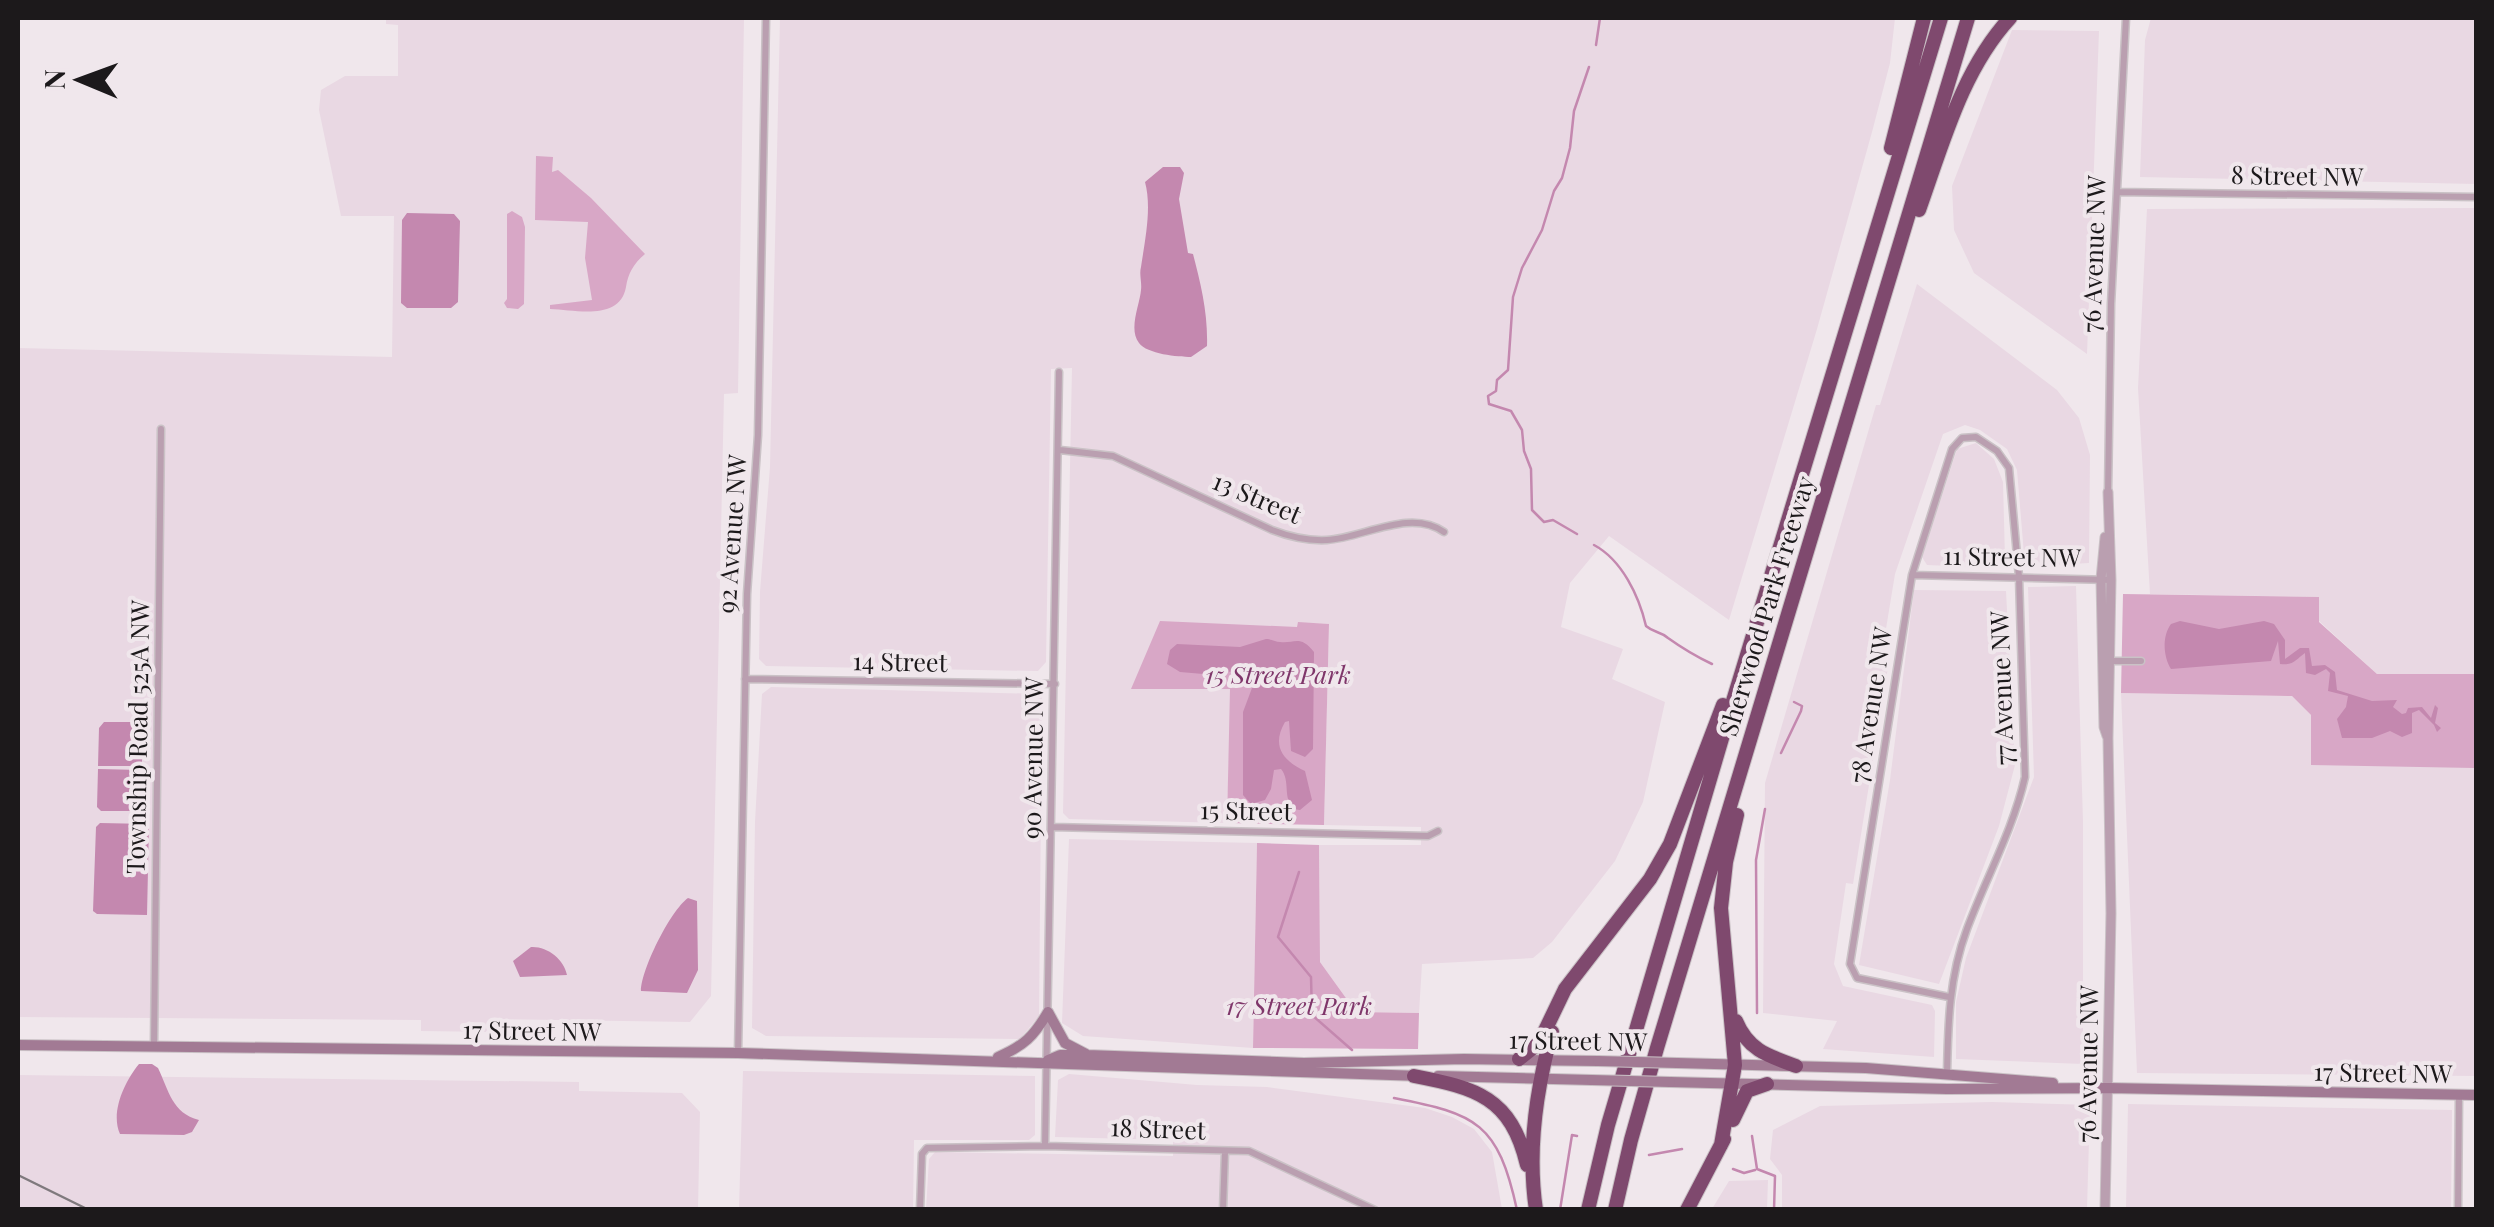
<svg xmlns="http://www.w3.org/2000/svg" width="2494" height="1227" font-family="'Playfair Display',serif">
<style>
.built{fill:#e9d8e3}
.green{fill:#d8a7c6}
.water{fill:#c488af}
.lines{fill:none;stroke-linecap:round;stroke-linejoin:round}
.stream{stroke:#c488af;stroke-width:2.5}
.minor-casing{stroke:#cac2c6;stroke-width:9}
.tertiary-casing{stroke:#cac2c6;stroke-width:11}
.secondary-casing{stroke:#cac2c6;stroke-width:12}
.motorway-casing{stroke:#cac2c6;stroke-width:16}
.minor{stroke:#ba9fb0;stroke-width:6}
.tertiary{stroke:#ba9fb0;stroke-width:9}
.secondary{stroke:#a27a94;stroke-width:10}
.motorway{stroke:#7f496e;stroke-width:14}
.rail{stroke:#7f797d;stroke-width:2.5}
.secondary-bridge-casing{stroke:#cac2c6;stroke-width:12;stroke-linecap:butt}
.secondary-bridge{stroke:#a27a94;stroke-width:10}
.labels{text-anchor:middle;stroke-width:8;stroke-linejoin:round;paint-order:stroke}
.street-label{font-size:25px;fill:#1c191b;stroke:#f0e7ec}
.park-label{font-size:25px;font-style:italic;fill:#7f366a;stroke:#f0e7ec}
</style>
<rect width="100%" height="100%" fill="#f0e7ec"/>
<path class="built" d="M386,18H744L738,393L724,394L711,996L690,1022L496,1019L495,1032L421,1031V1020L18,1017V348L392,357L394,216H341L319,110L321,90L345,76H398V25L386,24Z
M780,18H1895L1890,63L1872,132L1817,329L1729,620L1609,536L1570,583L1561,627L1623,649L1612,679L1665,702L1643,802L1615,861L1552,942L1533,958L1422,964L1419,1013L1356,1012L1320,962L1319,845H1421V827L1324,825L1329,624L1298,623V627L1132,689H1231L1227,823L1069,819L1063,813L1072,368L1051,369L1046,662L1038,671L766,666L759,659L760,592L770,467Z
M2151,18H2476V184L2140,177L2145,40Z
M2012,30L2099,31L2087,354L1974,273L1954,230L1952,186Z
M2476,208V1076L2137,1073L2121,693L2292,696L2311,715L2475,674H2377L2319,621V597L2150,594L2138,388L2147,209Z
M1917,284L2057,390L2079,418L2090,455L2089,563L2036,566L2024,554L2017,470L2007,449L1980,430L1965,425L1943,434L1895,574L1882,653L1890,655L1853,884L1846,883L1834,964L1843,986L1932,1005L1935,1011L1934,1057L1823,1049L1837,1021L1763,1013L1765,783L1876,405H1880Z
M1976,443L1994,459L2003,482L2005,559L1998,568L1927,565L1922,557L1957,449Z
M2076,586L2083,822V1064L1956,1059V1002L1966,958L2034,777L2028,587Z
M1914,590L2006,591L2015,765L1999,826L1939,984L1859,965L1890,780Z
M771,687L1042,694L1039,1016L1020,1039L766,1036L752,1028L755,822L762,694Z
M1069,839L1257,843L1253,1048L1083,1036L1062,1023Z
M743,1071L1035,1076V1135L1029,1140H914L913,1209H739Z
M1069,1074L1197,1085L1267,1087L1425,1108L1452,1117L1474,1129L1492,1152L1502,1209L926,1210L929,1159L935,1152L1173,1156V1140L1055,1137L1058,1080Z
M18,1075L579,1082V1091L682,1093L700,1112L698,1209L18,1210Z
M1992,1102L2090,1105L2087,1209H1782V1175L1770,1159L1773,1130L1820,1106Z
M2128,1104L2452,1110L2451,1209H2126Z
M1768,1180L1767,1209H1712L1729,1181Z"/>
<path class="green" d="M536,156L553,157L552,172L558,170L591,198L645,254C633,264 628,274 626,287C620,321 577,310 550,309V305L592,300L585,258L588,222L535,220Z
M512,211L522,217L525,227L524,304L518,309L507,308L504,303L507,299V214Z
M2123,594L2319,597V622L2377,674H2475L2474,768L2311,765V715L2292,696L2121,693Z
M1160,621L1297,627L1298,622L1329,624L1324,825L1227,823L1230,689H1131Z
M1257,843L1319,845L1320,962L1356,1012L1419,1013L1418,1049L1253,1048Z"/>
<path class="water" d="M1163,167H1180L1184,173L1179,199L1188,253L1193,254C1201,285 1208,313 1207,346L1191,357C1178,357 1147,354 1139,343C1128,329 1140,304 1141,290C1142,282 1139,275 1141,267C1145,240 1152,208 1145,182Z
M407,213L454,214L460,221L458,302L451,308H407L401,303L402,220Z
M2180,621L2219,629L2264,621L2274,624L2285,640V659L2300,648H2309L2312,666L2325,665L2335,672L2337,690L2372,701L2397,700L2393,707L2402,714L2406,713L2408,708L2422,707L2431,718L2435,705L2438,708L2435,723L2441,728L2437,732L2434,725L2419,710L2412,713V733L2402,737L2390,731L2372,738H2342L2337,719L2346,707L2348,696L2328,691L2330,673L2326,669L2315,675L2306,673L2305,653C2296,659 2294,666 2280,664L2278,641L2271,661L2171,669C2163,656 2162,636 2171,624Z
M1266,639C1271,639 1275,642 1280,642C1294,644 1300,634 1314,652L1313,749L1305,757L1291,751L1289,721L1285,722C1271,746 1283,761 1305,771L1312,800L1300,810L1294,809C1282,798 1291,781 1281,769L1274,770L1271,789L1265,800L1251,804L1243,795V712L1252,688L1250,676L1221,670L1215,675L1180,672L1167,664L1170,650L1177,644L1240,647Z
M104,722H138L142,727V766H98L99,728Z
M98,769L141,770L140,808L137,811H101L97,807Z
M100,823L149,824L147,915L97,914L93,911L96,827Z
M688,898L697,901L698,970L687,993L641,991C641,970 670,911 688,898Z
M531,947C547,946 564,959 567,975L520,977L513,961Z
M139,1064H152L158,1068C169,1091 172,1113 199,1120L192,1132L184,1135L120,1134C110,1112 125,1081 139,1064Z"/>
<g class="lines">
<path class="stream" d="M1596,45L1600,18
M1577,534L1553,520L1544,522L1532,510L1531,469L1524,451L1522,430L1511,411L1489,404L1488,396L1496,391L1497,380L1508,370L1513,297L1522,268L1542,230L1554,191L1562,178L1570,148L1574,111L1589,67
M1594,545C1622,560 1639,596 1646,626C1654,633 1660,631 1668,638C1682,648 1695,656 1712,664
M1781,753L1801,711L1802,706L1794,702
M1299,872L1278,937L1311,977L1312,1015L1352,1050
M1757,1013L1756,860L1765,809
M1394,1098C1477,1114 1498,1123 1517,1210
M1752,1136L1757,1169L1775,1176L1774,1210
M1649,1155L1682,1149
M1733,1169L1744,1173L1755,1170
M1560,1210L1572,1135L1577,1136"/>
<defs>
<path id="minor" d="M2117,192L2476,197
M1060,450L1113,456L1272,530C1290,537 1307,541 1327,540C1363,538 1410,508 1444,532
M2108,492L2111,304L2126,18
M1912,575L2111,580
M2112,661H2141
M745,679L1055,684
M1052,827L1428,836L1438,831
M154,1046L161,429
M738,1053L747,594L758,435L766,18
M1947,1074C1948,1024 1949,977 1967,929C1986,878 2013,830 2025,777L2019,577L2009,468L1997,451L1976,437L1962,438L1952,449L1912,575L1850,964L1857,978L1949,997
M1045,1146L1059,372
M920,1210L922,1154L927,1148L1045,1146L1249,1151L1375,1210
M1223,1210L1225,1151
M2458,1210L2459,1096"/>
<path id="tertiary" d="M2105,537L2101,579L2104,727L2107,736
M2105,1210L2111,913L2108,738L2111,580L2108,492"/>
<path id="secondary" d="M1048,1012L1065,1043L1086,1054
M18,1045L738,1053L1421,1076
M998,1057C1024,1046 1034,1036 1048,1012
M1048,1060L1060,1055H1087L1304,1063L1464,1059L1598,1061
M1677,1063L1866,1068L2053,1083
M1438,1076L1592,1080
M1670,1082L1947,1089L2109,1088L2476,1095"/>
<path id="motorway" d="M1891,148L1924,18
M1919,210C1943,143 1962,70 2010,18
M1736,1021C1748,1050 1768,1056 1796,1066
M1519,1059L1539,1043L1565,989L1650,879L1670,844L1723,705
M1414,1076C1476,1088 1511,1097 1527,1165
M1733,1120L1747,1091L1767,1084
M1721,1145L1735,1065L1721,908L1726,862L1737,815
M1536,1210C1527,1150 1536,1090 1552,1032
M1588,1210L1608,1125L1733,701L1941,18
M1615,1210L1631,1140L1657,1048L1968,18
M1687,1210L1724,1139"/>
</defs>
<use href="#minor" class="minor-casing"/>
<use href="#tertiary" class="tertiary-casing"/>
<use href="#secondary" class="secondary-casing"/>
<use href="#motorway" class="motorway-casing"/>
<use href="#minor" class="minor"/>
<use href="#tertiary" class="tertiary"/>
<use href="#secondary" class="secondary"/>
<use href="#motorway" class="motorway"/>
<path class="rail" d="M18,1175L89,1210
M18,1209L19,1210"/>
<defs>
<path id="secondary-bridge" d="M1598,1061L1677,1063
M1592,1080L1670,1082"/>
</defs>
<use href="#secondary-bridge" class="secondary-bridge-casing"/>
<use href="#secondary-bridge" class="secondary-bridge"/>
</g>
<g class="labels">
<g class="street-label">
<text transform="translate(2297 176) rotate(1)" y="9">8 Street NW</text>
<text transform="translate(2094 254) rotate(-88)" y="9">76 Avenue NW</text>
<text transform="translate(1257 498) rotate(23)" y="9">13 Street</text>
<text transform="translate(732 534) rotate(-86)" y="9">92 Avenue NW</text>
<text transform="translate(2012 557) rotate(1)" y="9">11 Street NW</text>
<text transform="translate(1767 606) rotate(-73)" y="9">Sherwood Park Freeway</text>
<text transform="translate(900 662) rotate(1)" y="9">14 Street</text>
<text transform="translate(2002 688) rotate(-92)" y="9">77 Avenue NW</text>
<text transform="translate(1871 705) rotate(-81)" y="9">78 Avenue NW</text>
<text transform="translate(138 737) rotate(-89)" y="9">Township Road 525A NW</text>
<text transform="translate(1033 758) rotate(-89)" y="9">90 Avenue NW</text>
<text transform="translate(1246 811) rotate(1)" y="9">15 Street</text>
<text transform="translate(532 1031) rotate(1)" y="9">17 Street NW</text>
<text transform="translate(1578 1041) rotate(1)" y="9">17 Street NW</text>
<text transform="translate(2088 1064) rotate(-89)" y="9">76 Avenue NW</text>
<text transform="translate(2383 1073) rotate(1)" y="9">17 Street NW</text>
<text transform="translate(1158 1129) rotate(2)" y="9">18 Street</text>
</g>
<g class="park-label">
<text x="1278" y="684">15 Street Park</text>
<text x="1299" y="1015">17 Street Park</text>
</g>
</g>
<rect width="2494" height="1227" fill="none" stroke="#1c191b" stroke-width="40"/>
<g transform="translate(80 80) rotate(271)" stroke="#f0e7ec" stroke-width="8" paint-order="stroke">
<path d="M0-8L18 38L0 25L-18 38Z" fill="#1c191b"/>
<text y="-15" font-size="28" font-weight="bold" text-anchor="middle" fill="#1c191b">N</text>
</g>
</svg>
